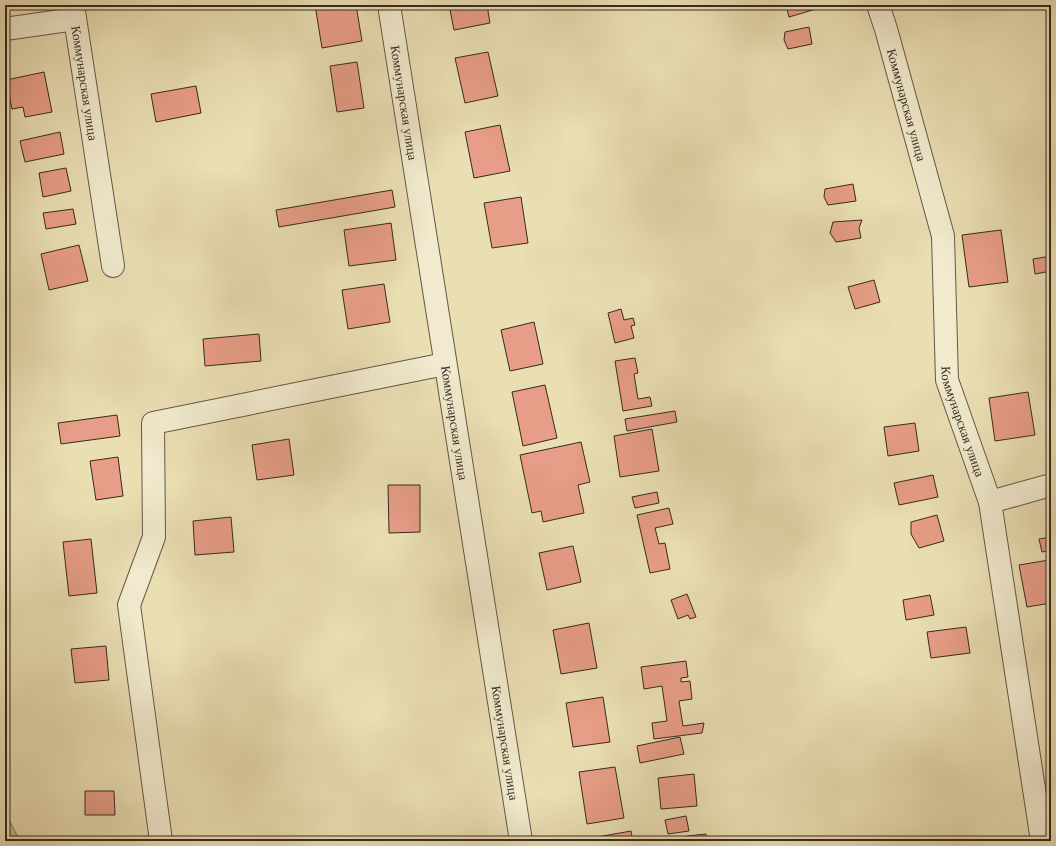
<svg xmlns="http://www.w3.org/2000/svg" width="1056" height="846" font-family="Cardo,serif">
<style>
.green{fill:#bcc089;stroke:#7a7554}
.building{fill:#e79d87;stroke:#372a20}
.lines{fill:none;stroke-linecap:round;stroke-linejoin:round}
.minor-casing{stroke:#645745;stroke-width:24}
.minor{stroke:#f1eace;stroke-width:22}
.labels{text-anchor:middle;stroke-width:3;stroke-linejoin:round;paint-order:stroke}
.street-label{font-size:13px;fill:#372a20;stroke:#f1eace}
</style>
<rect width="100%" height="100%" fill="#eadeb3"/>
<filter id="stains"><feTurbulence type="fractalNoise" baseFrequency=".005" numOctaves="4"/><feColorMatrix values="0 0 0 0 .2 0 0 0 0 .09 0 0 0 0 .02 0 0 0 .5 -.17"/></filter>
<radialGradient id="worn" r=".72"><stop offset=".6" stop-color="#630" stop-opacity="0"/><stop offset="1" stop-color="#630" stop-opacity=".3"/></radialGradient>
<path class="green" d="M5,812L20,841H5Z"/>
<path class="building" d="M315,5H356L362,41L322,48Z
M449,5H487L490,23L454,30Z
M786,5H815L816,9L789,17Z
M809,27L812,44L788,49L784,40L785,32Z
M488,52L498,96L465,103L455,58Z
M357,62L364,108L337,112L330,66Z
M44,72L52,112L25,117L23,107L12,109L6,80Z
M196,86L201,113L156,122L151,94Z
M500,125L510,171L474,178L465,132Z
M60,132L64,154L25,162L20,141Z
M66,168L71,191L43,197L39,173Z
M853,184L856,201L828,205L824,197L825,189Z
M392,190L395,207L279,227L276,210Z
M521,197L528,243L492,248L484,203Z
M73,209L76,224L46,229L43,213Z
M862,220L859,228L861,238L836,242L830,233L833,222Z
M391,223L396,260L349,266L344,230Z
M1001,230L1008,282L969,287L962,235Z
M79,245L88,281L49,290L41,254Z
M1051,256V271L1035,274L1033,259Z
M874,280L880,302L855,309L848,287Z
M384,284L390,322L348,329L342,290Z
M621,309L624,320L633,318L635,325L631,326L634,338L615,343L608,313Z
M534,322L543,364L510,371L501,330Z
M259,334L261,361L205,366L203,339Z
M635,358L638,373L634,374L638,399L650,397L652,406L623,411L615,361Z
M545,385L557,438L523,446L512,392Z
M1028,392L1035,435L995,441L989,398Z
M675,411L677,422L627,431L625,419Z
M117,415L120,436L61,444L58,423Z
M915,423L919,451L888,456L884,427Z
M652,429L659,471L620,477L614,436Z
M289,439L294,475L257,480L252,445Z
M581,442L590,482L578,485L584,513L543,522L541,511L532,513L520,455Z
M118,457L123,496L96,500L90,461Z
M933,475L938,497L899,505L894,483Z
M388,485H420V532L389,533Z
M657,492L659,503L635,508L632,497Z
M669,508L673,524L655,528L659,544L665,543L670,569L650,573L637,515Z
M937,515L944,541L919,548L911,534V522Z
M231,517L234,552L195,555L193,521Z
M1051,537V550L1042,552L1039,539Z
M91,539L97,593L69,596L63,542Z
M573,546L581,582L547,590L539,553Z
M1049,560L1051,569V603L1027,607L1019,565Z
M687,594L696,617L690,619L688,615L678,619L671,600Z
M930,595L934,615L906,620L903,600Z
M589,623L597,668L561,674L553,630Z
M966,627L970,653L931,658L927,632Z
M106,646L109,680L75,683L71,649Z
M686,661L688,677L681,678V682L690,681L692,699L679,701L683,726L704,723L702,733L654,739L652,723L667,721L662,686L644,689L641,667Z
M603,697L610,742L573,747L566,703Z
M680,737L684,754L640,763L637,746Z
M615,767L624,818L587,824L579,772Z
M694,774L697,806L661,809L658,778Z
M85,791H114L115,815H85Z
M686,816L689,831L668,834L665,820Z
M631,831L633,841H597V837Z
M706,834V841H688L687,836Z"/>
<g class="lines">
<defs>
<g id="minor">
<path id="s1" d="M73,5L113,266"/>
<path id="s2" d="M389,5L521,841"/>
<path id="s3" d="M878,5L886,29L943,236L947,380L990,502L1042,841"/>
<path d="M5,29L75,19"/>
<path d="M990,502L1051,485"/>
<path d="M161,841L129,605L154,537L153,423L445,364"/>
</g>
</defs>
<use href="#minor" class="minor-casing"/>
<use href="#minor" class="minor"/>
</g>
<g class="labels">
<g class="street-label">
<text dy="5" stroke="none"><textPath href="#s1" startOffset="79">Коммунарская улица</textPath></text>
<text dy="5" stroke="none"><textPath href="#s2" startOffset="99">Коммунарская улица</textPath></text>
<text dy="5" stroke="none"><textPath href="#s3" startOffset="104">Коммунарская улица</textPath></text>
<text dy="5" stroke="none"><textPath href="#s3" startOffset="428">Коммунарская улица</textPath></text>
<text dy="5" stroke="none"><textPath href="#s2" startOffset="423">Коммунарская улица</textPath></text>
<text dy="5" stroke="none"><textPath href="#s2" startOffset="747">Коммунарская улица</textPath></text>
</g>
</g>
<rect width="1056" height="846" fill="none" stroke="#eadeb3" stroke-width="20"/>
<rect x="6" y="6" width="1044" height="834" fill="none" stroke="#372a20" stroke-width="2"/>
<rect x="10" y="10" width="1036" height="826" fill="none" stroke="#372a20"/>
<rect width="100%" height="100%" filter="url(#stains)"/>
<rect width="100%" height="100%" fill="url(#worn)"/>
</svg>
